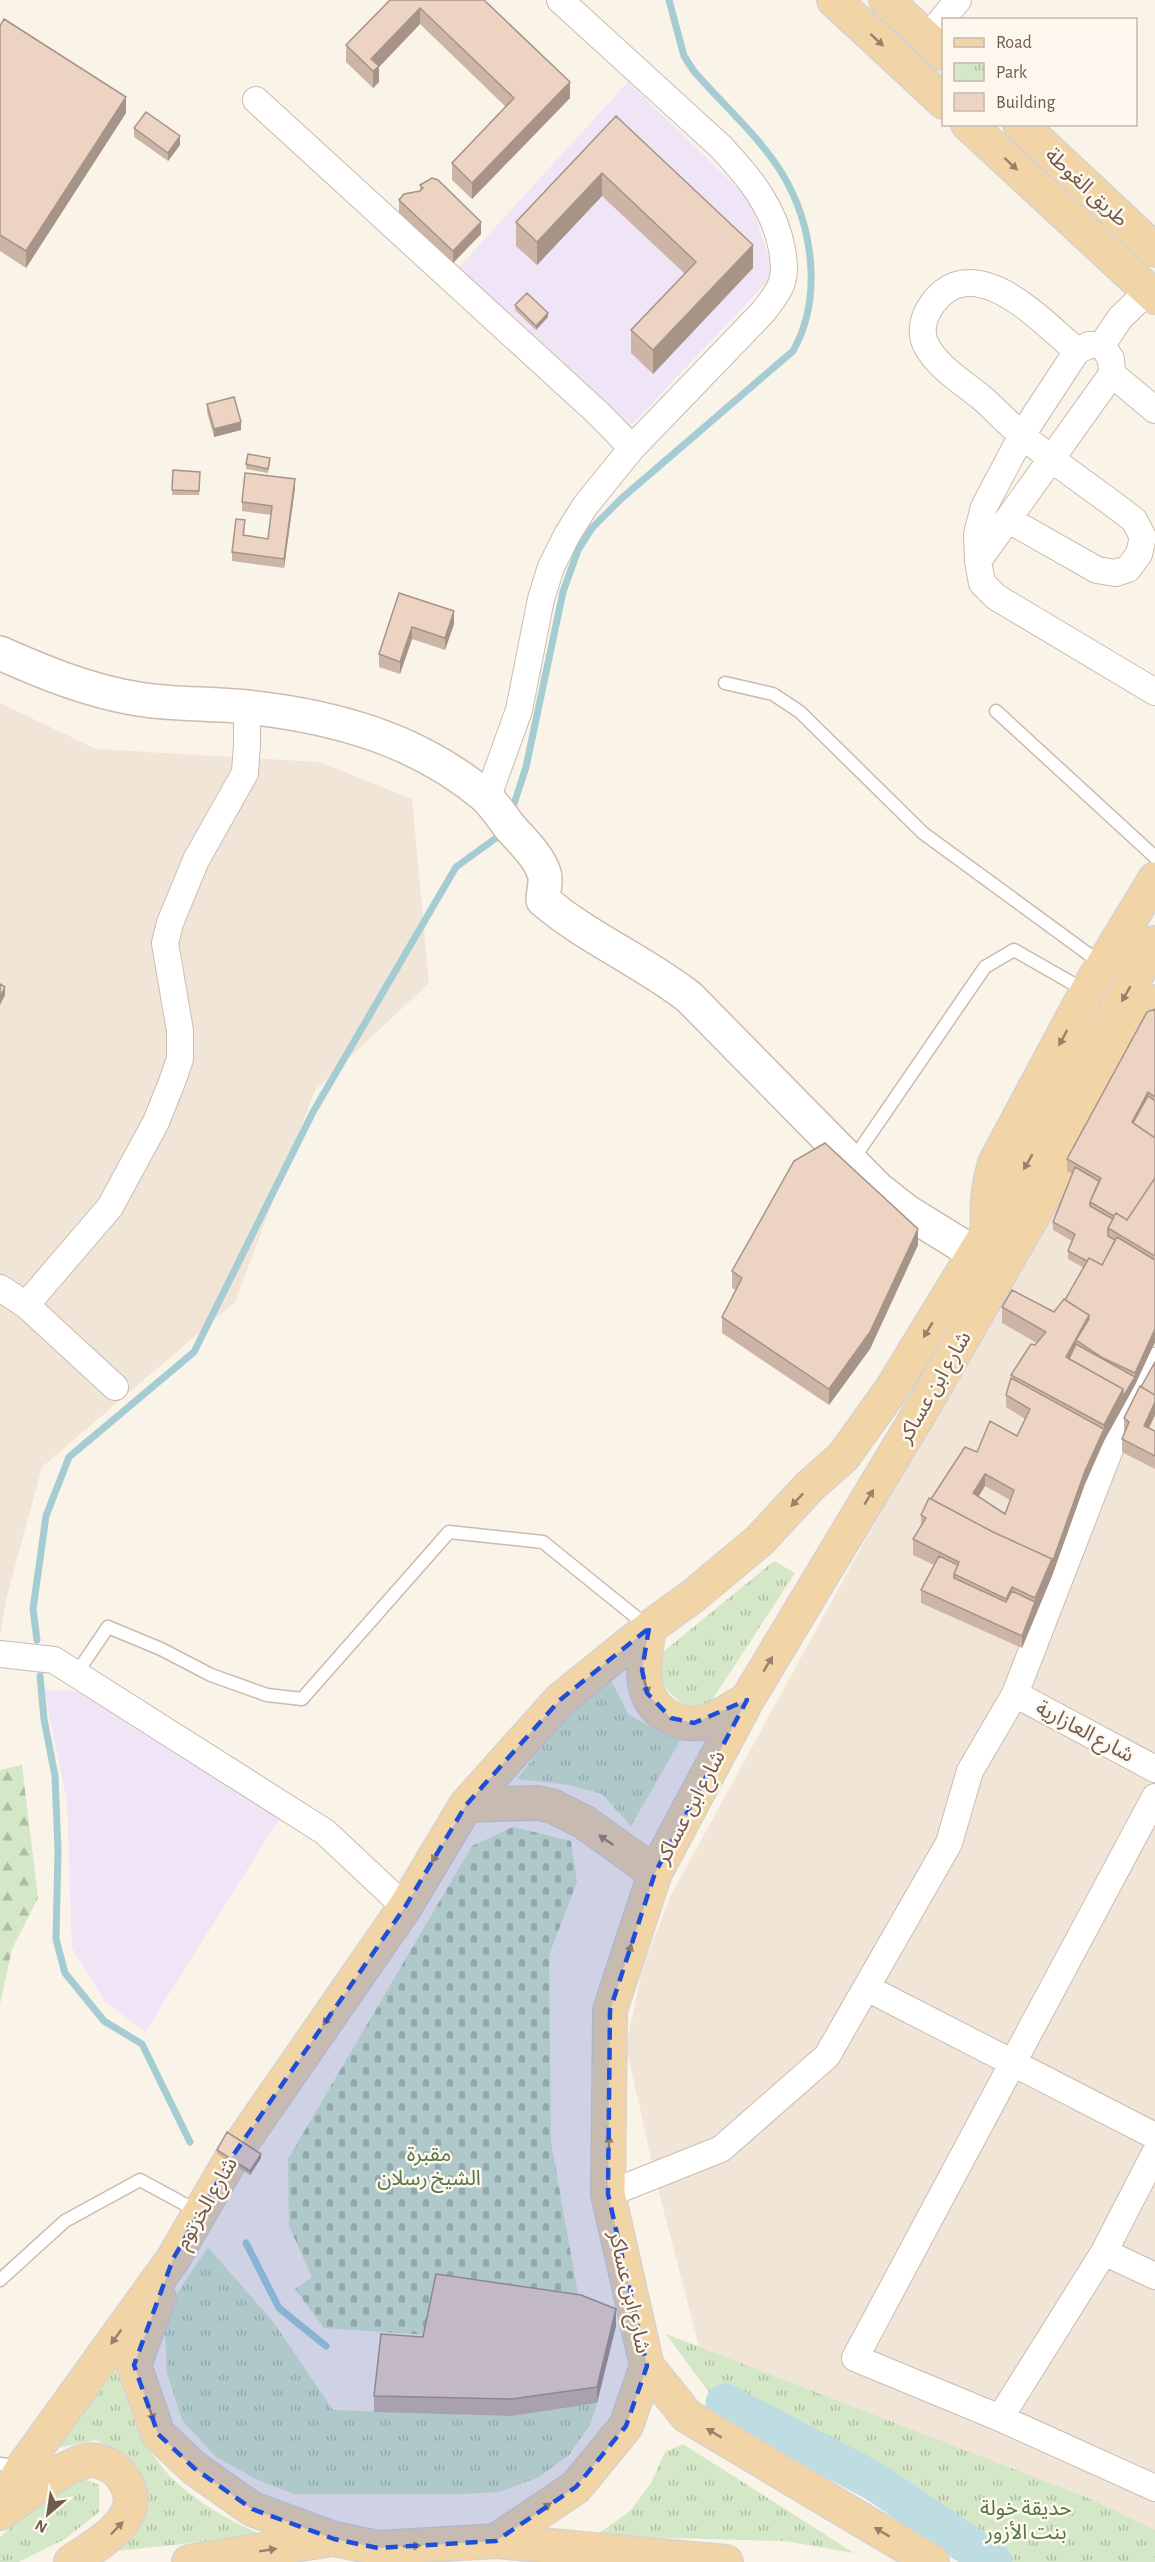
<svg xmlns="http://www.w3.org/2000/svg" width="1155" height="2562" font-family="'Alegreya Sans','Noto Sans Arabic',sans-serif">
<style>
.residential{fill:#f1e5d7}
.education{fill:#f0e4f7}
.forest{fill:url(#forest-firs)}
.cemetery{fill:url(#cemetery-stones)}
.park{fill:url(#park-tufts)}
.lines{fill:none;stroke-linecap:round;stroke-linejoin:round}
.stream{stroke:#a5ccd3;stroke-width:7}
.river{stroke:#bedde2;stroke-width:39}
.lane-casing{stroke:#cbbbaf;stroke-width:15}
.street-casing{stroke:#cbbbaf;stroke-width:28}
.secondary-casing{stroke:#cebbad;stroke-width:36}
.primary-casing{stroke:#d8d1cd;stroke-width:36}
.lane{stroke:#fff;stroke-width:12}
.street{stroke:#fff;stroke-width:26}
.secondary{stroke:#fff;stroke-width:33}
.primary{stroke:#f2d5a7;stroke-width:33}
.wall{fill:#ccb5a7;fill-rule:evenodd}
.shaded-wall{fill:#a69488}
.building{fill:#edd3c2;stroke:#a69488;stroke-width:1.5;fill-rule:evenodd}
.oneway{fill:#988069}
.marked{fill:#1d4ed8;fill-opacity:0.2;stroke:#1d4ed8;stroke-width:4.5;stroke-dasharray:12 8;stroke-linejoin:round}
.labels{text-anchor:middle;stroke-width:5;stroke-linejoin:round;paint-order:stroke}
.street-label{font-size:21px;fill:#725b4e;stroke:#fdf7ee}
.park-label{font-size:21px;fill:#557747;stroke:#fdf7ee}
</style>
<defs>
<pattern id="forest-firs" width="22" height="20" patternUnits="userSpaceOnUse" patternTransform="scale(1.5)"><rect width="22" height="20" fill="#d4e7c7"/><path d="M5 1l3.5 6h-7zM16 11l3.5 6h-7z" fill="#b0bea4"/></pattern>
<pattern id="cemetery-stones" width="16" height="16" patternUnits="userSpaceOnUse" patternTransform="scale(1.5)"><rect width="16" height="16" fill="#d4e7c7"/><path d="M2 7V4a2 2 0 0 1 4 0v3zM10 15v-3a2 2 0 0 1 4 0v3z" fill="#b0bea4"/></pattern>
<pattern id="park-tufts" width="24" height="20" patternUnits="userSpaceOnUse" patternTransform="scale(1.5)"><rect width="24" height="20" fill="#d4e7c7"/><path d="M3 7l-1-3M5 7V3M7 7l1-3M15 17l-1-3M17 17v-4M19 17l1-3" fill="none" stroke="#b0bea4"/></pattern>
</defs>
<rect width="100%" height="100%" fill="#faf3e8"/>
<path class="residential" d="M0,703L96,749L320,762L412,799L429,983L315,1090L235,1302L42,1467L6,1600L0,1637Z
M1155,1021V2537L700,2350L657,2185L626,2046L643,1967L670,1897L1147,1025Z"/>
<path class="education" d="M628,82L750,200L774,274L629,428L459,267Z
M44,1690L81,1692L283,1813L145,2032L105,2001L72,1948L67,1801Z"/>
<path class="forest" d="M22,1765L38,1898L12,1949L0,2004V1770Z"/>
<path class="cemetery" d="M513,1827L571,1841L577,1882L549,1955L551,2142L581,2311L427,2335L324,2328L295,2289L312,2277L289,2226L288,2159L472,1846Z"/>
<path class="park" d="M774,1561L795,1573L708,1706L684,1705L659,1683L652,1661Z
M604,1667L629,1715L665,1734L685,1732L631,1826L602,1794L569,1785L517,1779Z
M208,2247L274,2323L333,2410L512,2416L597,2403L590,2425L569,2455L539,2477L499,2492L463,2494H294L256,2479L216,2457L182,2420L167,2373L165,2332L174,2298Z
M666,2334L1091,2499L1155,2530V2562H1012L983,2540L895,2483L721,2409Z
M127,2345C126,2354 123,2364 123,2373C123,2408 148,2455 173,2479C198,2503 232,2523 263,2535L118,2551L132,2527L126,2457L96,2440L58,2448Z
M683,2444L854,2553L785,2541L595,2536L630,2511L651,2483L665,2452Z
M82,2478L99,2485V2512L65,2539L19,2562H0V2537L57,2488Z"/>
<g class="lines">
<path class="stream" d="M513,807L526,767L563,592L578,550L592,528L622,498L793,351C823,298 813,226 783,175C762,139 720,102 693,70L684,56L669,0
M37,1640L33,1609L46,1516L69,1457L194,1352L313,1112L456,867L496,838
M40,1676L44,1719L55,1776L58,1851L56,1939L65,1973L104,2021L142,2044L190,2142
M246,2243L279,2308L326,2346"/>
<path class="river" d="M725,2403L874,2481L993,2562"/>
<defs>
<path id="lane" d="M725,683L773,694L800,712L923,833L1102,964
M996,711L1155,857
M852,1161L985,967L1014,950L1086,991
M76,1674L108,1627L161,1649L211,1675L267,1695L302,1699L449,1532L543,1542L647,1626
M0,2280L65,2221L140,2180L199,2212
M0,2464L21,2467"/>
<path id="street" d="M927,38L958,0
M256,100L599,414L632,448
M1102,345H1089L1077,351L1022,435L984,507L977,534L978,561L982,583L996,597L1155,692
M1102,345L1120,318L1148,291
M1112,374L1155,410
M1009,520L1097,570L1115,573L1128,569L1139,554L1143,537L1134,520C1097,491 1058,466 1022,435C1008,424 996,410 982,398C964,383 937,367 926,345C919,331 924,315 933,303C976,247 1043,323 1077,351
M978,561L1112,374L1111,359L1102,345
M487,799L519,710L541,599L551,567L567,535L585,506L632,448L763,312C768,305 775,297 779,289C786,276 784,263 782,249C774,207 749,177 721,147L560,0
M0,1288L26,1305L115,1387
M26,1305L110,1207L156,1122L172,1082L180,1059V1031L165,943L170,923L196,860L245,773L247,745V707
M0,1654L54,1660L325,1832L405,1907
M1015,1694L1155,1769
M1155,1797L855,2358L1000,2418L1155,2488
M867,1988L1155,2136
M608,2194L721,2149L827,2056L949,1843L970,1771L1015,1694L1110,1449L1155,1361
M1104,2252L1155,2276
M1000,2418L1104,2252L1155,2153"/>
<path id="secondary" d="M0,653C45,673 89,691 138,699C174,705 210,703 247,707C333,716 418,739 486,797C494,805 502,816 509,826C521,840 538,855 544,873C547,880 543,892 543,900C587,938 643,961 689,997L878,1189L906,1211L974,1253"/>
<path id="primary" d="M834,0L944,102
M886,0L944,54
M968,124L1155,297
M1020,124L1155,250
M988,1230C986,1206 988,1186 995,1163L1087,991L1155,879
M649,1628C644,1661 634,1702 673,1719C682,1723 695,1725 705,1722C719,1718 734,1707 747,1700
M466,1805L538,1803L552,1806L584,1822L655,1873
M159,2298L134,2365L158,2434L194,2468L252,2509L334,2539L378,2548L496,2541L726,2562
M0,2506L23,2467L173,2259L234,2154L405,1907L466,1805L560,1700L649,1628L693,1596L760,1540L810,1486L843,1457L891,1390L988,1231L1155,943
M0,2513C20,2500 64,2465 86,2461C97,2458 112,2465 119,2473C155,2514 99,2543 71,2562
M496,2541L576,2487L626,2426L647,2366
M189,2562L332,2539
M932,2562L687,2416L647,2366L608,2194L610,2010L655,1873L747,1700L926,1402L1155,1002"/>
</defs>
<use href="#lane" class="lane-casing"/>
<use href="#street" class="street-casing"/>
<use href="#secondary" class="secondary-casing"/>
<use href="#primary" class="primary-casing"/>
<use href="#lane" class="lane"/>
<use href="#street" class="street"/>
<use href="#secondary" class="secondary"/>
<use href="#primary" class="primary"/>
</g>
<path class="wall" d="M390,0H484L570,98L472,199L452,180V163L506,107L420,24L379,67V82L373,88L346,62V45Z
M0,26L126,113L26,268L0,251Z
M616,116L753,268L653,374L631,353V330L685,274L602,196L537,265L516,246V222Z
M134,128L180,145L168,161L134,137Z
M420,185L481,234L453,263L399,213V200L420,190Z
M515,305L548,317L536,330L515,310Z
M207,404L241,430L214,437L207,412Z
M270,463L268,473L246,469V464Z
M173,470L200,472L199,495H172Z
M295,488L284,568L232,561V552L245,529L244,535L268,539L271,515L242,511V502Z
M399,593L454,624L445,650L412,639L400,674L379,667V654Z
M1155,1009V1342L1135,1385L1104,1441L1085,1484L1052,1576L1022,1648L921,1603V1590L934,1565L913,1555V1539L921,1525V1515L931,1499L977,1452L1017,1436L1025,1419L1006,1407V1395L1011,1378V1375L1037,1343L1002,1323V1307L1054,1312L1065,1300L1084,1268L1068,1259V1251L1072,1241L1053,1230V1222L1072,1174L1067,1171V1159ZM985,1486L1010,1500L1005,1514L978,1497Z
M918,1245L870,1349L829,1405L722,1333V1317L736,1290L732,1288V1271Z
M1155,1362V1415L1149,1428L1155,1431V1469L1122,1452V1439L1125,1432L1124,1431V1418Z
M217,2150L261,2158L250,2175L217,2154Z
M616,2326L597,2403L512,2416L374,2412V2396L423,2337Z"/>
<path class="shaded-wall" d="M420,8V24L379,67V82L373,88V71L371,59Z
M570,82V98L472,199V183Z
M126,97V113L26,268V251Z
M180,136V145L168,161V153Z
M602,173V196L537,265V242Z
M481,222V234L453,263V251Z
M753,245V268L653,374V350Z
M548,313V317L536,330V326Z
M241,422V430L214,437V429Z
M295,479V488L284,568V559Z
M454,611V624L445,650V638Z
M412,627V639L400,674V662Z
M5,987V995L0,1005V997Z
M1148,1092V1105L1135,1128L1132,1122Z
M918,1229V1245L870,1349L829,1405V1389Z
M1089,1315V1331L1076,1340V1353L1069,1367L1066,1357Z
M1155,1329V1342L1135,1385L1104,1441V1425L1123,1389L1135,1377V1373Z
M1155,1402V1415L1144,1438V1426Z
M1104,1429V1441L1085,1484L1052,1576L1022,1648V1636L1035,1602V1598L1085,1471Z
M985,1474V1486L973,1506V1493Z
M1012,1587V1604L1006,1615V1599Z
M261,2154V2158L250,2175V2171Z
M616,2309V2326L597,2403V2387Z"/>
<path class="building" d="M390,0H484L570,82L472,183L452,163L514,98L420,8L371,59L379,66L373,71L346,45Z
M4,19L126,97L26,251L0,235V26Z
M146,112L180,136L168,153L134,128Z
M616,116L753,245L653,350L631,330L696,262L602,173L537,242L516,222Z
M432,178L438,180L481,222L453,251L399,200L404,194L420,191L423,188L420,185Z
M527,293L548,313L536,326L515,305Z
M234,397L241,422L214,429L207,404Z
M248,454L270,458L268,469L246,464Z
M173,470L200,472L199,491L172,490Z
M245,473L295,479L284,559L232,552L236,519L245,520L243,535L268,539L272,506L242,502Z
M399,593L454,611L445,638L412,627L400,662L379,654Z
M0,984L5,987L0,997Z
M1155,1009V1097L1148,1092L1132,1122L1155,1138V1178L1127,1220L1116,1213L1114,1216L1090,1202L1101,1178L1067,1159L1147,1012Z
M1148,1096L1155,1101V1138L1133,1123Z
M825,1143L918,1229L870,1332L829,1389L722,1317L742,1278L732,1271L794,1161Z
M1075,1167L1099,1181L1090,1202V1206L1113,1219L1108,1228V1236L1115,1240L1102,1265L1089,1258L1087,1261L1068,1251L1075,1234L1053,1222Z
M1155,1178V1256L1108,1228L1116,1213L1127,1220Z
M1117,1237L1155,1260V1329L1135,1373L1103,1358L1076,1340L1089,1319V1315L1065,1300L1089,1258L1102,1265Z
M1012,1290L1054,1312L1064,1299L1089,1315L1066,1357L1123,1389L1104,1425L1011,1375L1031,1344L1035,1345L1046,1332L1002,1307Z
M1076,1344L1135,1377L1123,1397V1389L1069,1359Z
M1155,1362V1395L1141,1387Z
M1011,1378L1104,1429L1085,1471L1052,1563V1559L993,1532L931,1499L965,1447L977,1452L990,1421L1017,1436L1030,1409L1006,1395ZM985,1474L1014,1490L1005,1514L973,1493Z
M1140,1386L1155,1395V1402L1144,1426L1155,1431V1456L1122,1439L1129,1422L1124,1418Z
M929,1498L993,1532L1052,1559L1035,1598L1012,1587L1006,1599L954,1574L959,1562L913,1539L926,1518L921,1515Z
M939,1556L958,1565L954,1574V1578L1006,1602L1012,1591L1035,1602L1022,1636L921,1590Z
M227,2132L261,2154L250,2171L217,2150Z
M436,2274L581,2295L616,2309L597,2387L512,2399L374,2396L381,2334L423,2337Z"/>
<defs><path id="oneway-solid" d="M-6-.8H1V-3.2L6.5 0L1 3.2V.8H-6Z" transform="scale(1.5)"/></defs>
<g class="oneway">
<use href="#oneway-solid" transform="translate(877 40) rotate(43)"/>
<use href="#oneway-solid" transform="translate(1011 164) rotate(43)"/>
<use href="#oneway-solid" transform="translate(1126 994) rotate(120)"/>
<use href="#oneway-solid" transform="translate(1063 1038) rotate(118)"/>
<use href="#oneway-solid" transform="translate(1028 1162) rotate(120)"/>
<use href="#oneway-solid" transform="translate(928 1330) rotate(121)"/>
<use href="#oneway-solid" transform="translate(869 1497) rotate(-59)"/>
<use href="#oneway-solid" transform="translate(797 1500) rotate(133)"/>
<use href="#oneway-solid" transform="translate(768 1664) rotate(-59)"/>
<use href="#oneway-solid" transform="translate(646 1686) rotate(75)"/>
<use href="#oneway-solid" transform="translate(606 1840) rotate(-146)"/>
<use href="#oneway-solid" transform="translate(436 1855) rotate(121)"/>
<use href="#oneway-solid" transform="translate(629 1952) rotate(-72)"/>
<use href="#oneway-solid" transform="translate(328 2018) rotate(125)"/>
<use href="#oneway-solid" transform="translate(609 2144) rotate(-89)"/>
<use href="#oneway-solid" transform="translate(116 2337) rotate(126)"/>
<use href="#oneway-solid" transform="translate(151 2413) rotate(71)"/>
<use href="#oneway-solid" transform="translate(714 2433) rotate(-149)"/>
<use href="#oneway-solid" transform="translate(544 2508) rotate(-34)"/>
<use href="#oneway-solid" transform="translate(117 2528) rotate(-46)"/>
<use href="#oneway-solid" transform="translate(882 2532) rotate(-149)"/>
<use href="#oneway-solid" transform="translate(412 2546) rotate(-3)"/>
<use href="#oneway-solid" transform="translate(268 2550) rotate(-9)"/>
</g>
<path class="marked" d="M649,1628L642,1670L647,1693L671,1718L694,1723L747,1700L655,1873L610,2010L608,2194L647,2366L626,2426L576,2487L496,2541L378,2548L334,2539L252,2509L194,2468L158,2434L134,2365L173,2259L234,2154L405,1907L466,1805L560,1700Z"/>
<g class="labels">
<g class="street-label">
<text transform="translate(1087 187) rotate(43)" y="7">طريق الغوطة</text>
<text transform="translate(934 1387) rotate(-60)" y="7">شارع ابن عساكر</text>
<text transform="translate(1085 1731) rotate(28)" y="7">شارع العازارية</text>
<text transform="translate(690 1807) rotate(-62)" y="7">شارع ابن عساكر</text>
<text transform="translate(206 2203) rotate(-60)" y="7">شارع الخرتوم</text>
<text transform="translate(630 2292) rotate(77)" y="7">شارع ابن عساكر</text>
</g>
<g class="park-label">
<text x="429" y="2161">مقبرة<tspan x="429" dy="24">الشيخ رسلان</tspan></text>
<text x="1026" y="2515">حديقة خولة<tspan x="1026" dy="24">بنت الأزور</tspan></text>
</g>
</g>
<rect x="942" y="18" width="195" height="108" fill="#fdf7ee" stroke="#c5b9ae" stroke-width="1.5"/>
<rect x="954" y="38" width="30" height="9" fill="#f2d5a7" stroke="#c5b9ae" stroke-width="1.5"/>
<text x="996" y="48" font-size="18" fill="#725b4e">Road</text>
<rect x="954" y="63" width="30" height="18" fill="url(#park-tufts)" stroke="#c5b9ae" stroke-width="1.5"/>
<text x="996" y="78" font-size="18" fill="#725b4e">Park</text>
<rect x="954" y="93" width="30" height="18" fill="#edd3c2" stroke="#c5b9ae" stroke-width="1.5"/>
<text x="996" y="108" font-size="18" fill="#725b4e">Building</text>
<g transform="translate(48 2514) rotate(209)" stroke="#fdf7ee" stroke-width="4.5" paint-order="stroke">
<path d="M0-4.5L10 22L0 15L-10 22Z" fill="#725b4e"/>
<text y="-9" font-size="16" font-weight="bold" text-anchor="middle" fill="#725b4e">N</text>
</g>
</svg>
